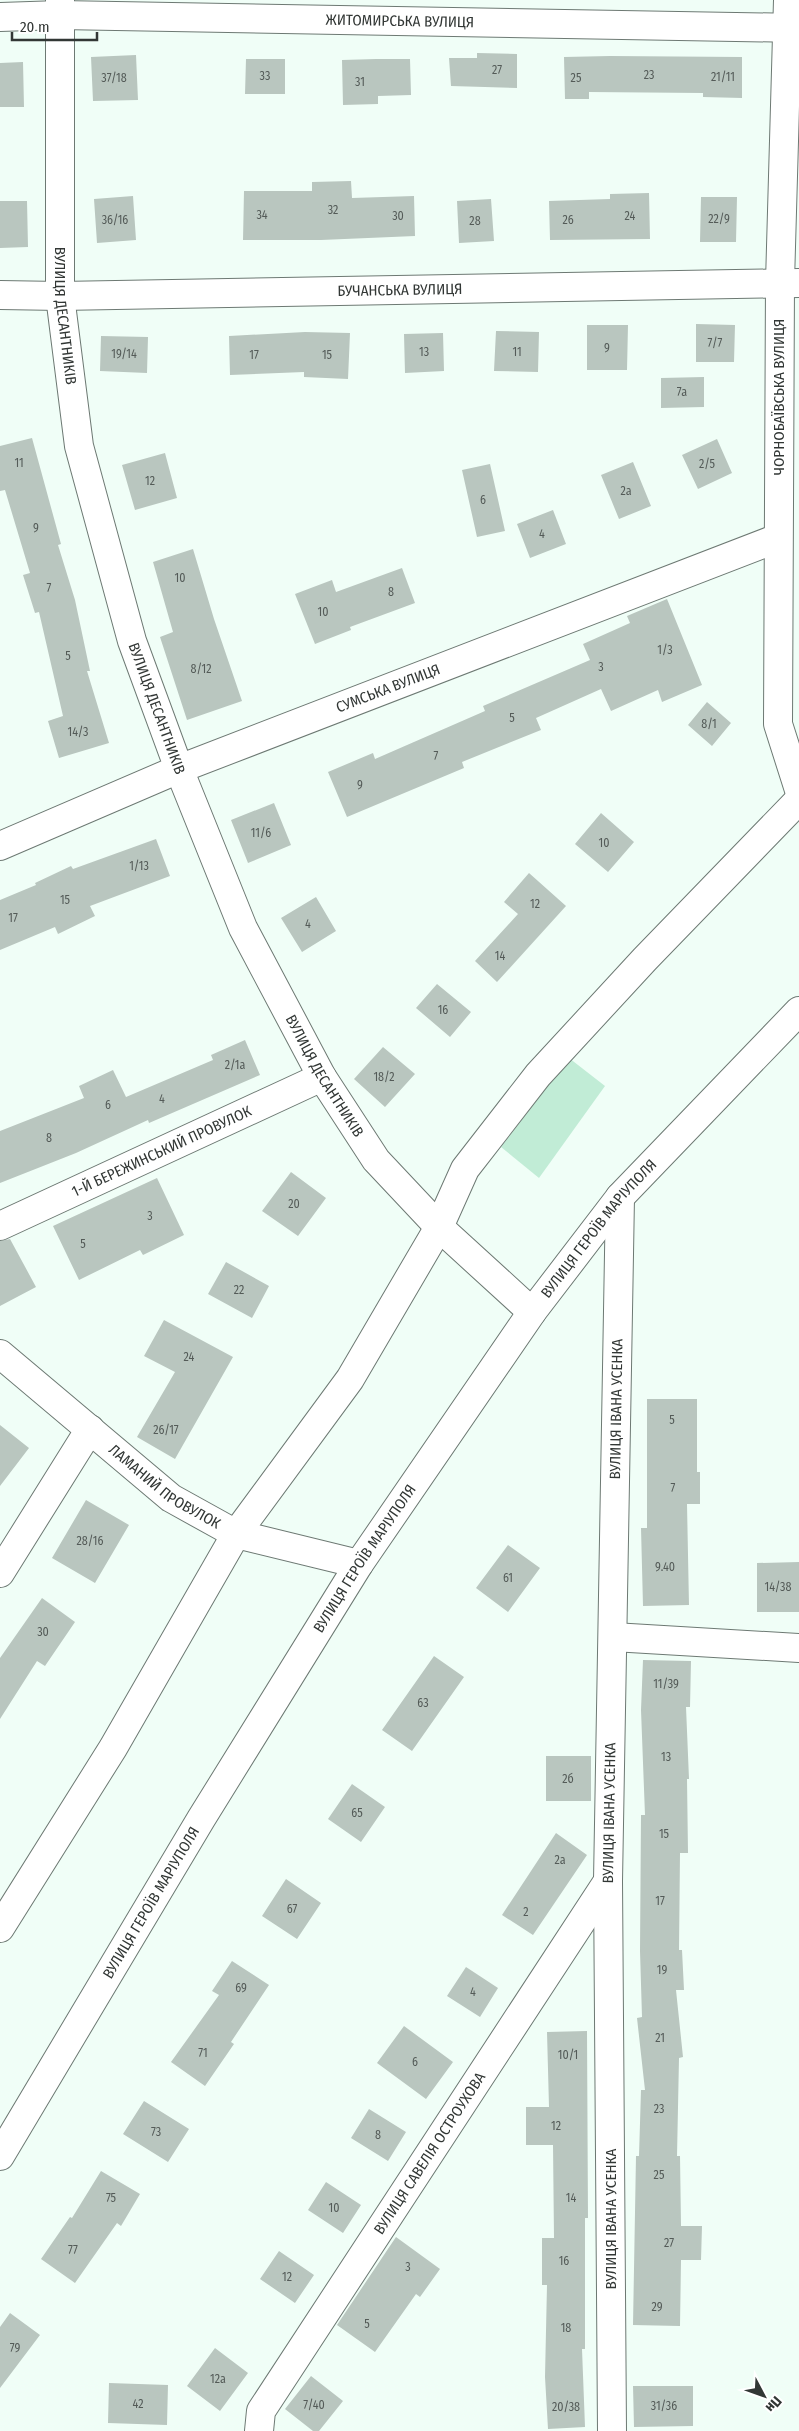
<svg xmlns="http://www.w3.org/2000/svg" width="799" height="2431" font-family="'Fira Sans Condensed',sans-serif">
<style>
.green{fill:#c1ecd6}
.building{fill:#b9c6bf}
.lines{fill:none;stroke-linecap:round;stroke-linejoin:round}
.minor-casing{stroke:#6d7973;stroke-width:30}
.major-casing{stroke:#6d7973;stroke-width:30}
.minor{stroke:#fff;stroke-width:28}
.major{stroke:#fff;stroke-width:28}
.labels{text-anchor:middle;stroke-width:5;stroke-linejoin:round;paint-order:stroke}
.number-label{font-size:12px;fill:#545b58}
.street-label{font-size:15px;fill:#323735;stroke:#fff}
</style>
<rect width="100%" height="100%" fill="#f0fef7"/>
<path class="green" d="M569,1058L605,1086L539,1178L501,1147Z"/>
<path class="building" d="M477,53L517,54V88L451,86L449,58H477Z
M136,55L138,100L93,101L91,57Z
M610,56L742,57V98L703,97V93L589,92V99H565L564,57Z
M246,59H285V94H245Z
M376,59H410L411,95L378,96V104L343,105L342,60Z
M23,62L24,107H0V63Z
M351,181L352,198L414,196L415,236L321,240H243L244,191H312V182Z
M649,193L650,239L550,240L549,201L610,199V194Z
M133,196L136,240L97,243L94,199Z
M701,197H737L736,242H700Z
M491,199L494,241L459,243L457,201Z
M0,201H27L28,247L0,248Z
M696,324L735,325L734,362H696Z
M587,325H628L627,370H587Z
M496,331L539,332L538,372L494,371Z
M305,332L350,333L348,379L304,377V372L230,375L229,336Z
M443,333L444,371L405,373L404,334Z
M101,336L148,337L147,373L100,371Z
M704,377V407L661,408V378Z
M32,438L61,544L58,545L75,600L90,671H87L109,743L59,758L48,721L63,716L39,612L35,613L23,575L30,573L5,490L0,491V446Z
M717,439L732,473L698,489L682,455Z
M165,453L177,498L135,510L122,465Z
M633,462L651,506L619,519L601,475Z
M490,464L505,531L477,537L462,470Z
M553,510L566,544L530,558L517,524Z
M193,549L214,619L242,701L187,720L160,637L173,632L153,562Z
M402,568L415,603L350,627L351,630L315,644L295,594L332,580L336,592Z
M667,599L702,685L662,702L658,690L611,711L601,689L536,718L541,730L462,762L464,768L347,817L328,772L373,753L375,759L485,711L483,706L590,660L583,644L630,623L627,616Z
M707,702L731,723L712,746L688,725Z
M274,803L291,845L248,863L231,820Z
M601,813L634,842L608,872L575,844Z
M156,839L170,876L90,906L95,916L58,934L55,927L0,950V900L36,885L35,883L71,866L73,869Z
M529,873L566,906L497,982L475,961L518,914L504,902Z
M316,897L336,931L302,952L281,918Z
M437,984L471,1012L450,1037L416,1008Z
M245,1040L260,1075L149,1123L148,1120L76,1153L0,1183V1131L84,1098L79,1086L113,1070L126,1097L213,1060L211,1055Z
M383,1047L415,1074L385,1107L354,1079Z
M291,1172L326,1198L298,1236L262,1211Z
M157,1178L184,1235L143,1255L140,1250L79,1280L53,1226Z
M10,1239L36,1287L0,1306V1241Z
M226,1262L269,1286L252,1318L208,1294Z
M164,1320L233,1357L175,1459L137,1437L175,1372L144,1356Z
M647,1399H697V1472H700V1504H687L689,1605L643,1606L641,1528H647Z
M0,1425L29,1448L0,1486Z
M86,1500L129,1525L95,1583L52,1558Z
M508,1545L540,1568L508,1612L476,1588Z
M799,1562V1612H757V1563Z
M42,1598L75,1622L45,1666L37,1661L0,1719V1658Z
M434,1656L464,1677L412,1751L382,1730Z
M643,1660L691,1661L690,1707H686L689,1779H687L688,1853H680L679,1950H682L684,1990H676L683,2057L679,2058L677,2156H680L681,2226H702L701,2260H681L680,2326L633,2325L636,2156H639L641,2090H645L637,2018L642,2017L640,1951L641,1815H645L641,1710Z
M546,1756H591V1801H546Z
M352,1784L385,1807L361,1842L328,1819Z
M556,1833L587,1855L533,1935L502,1915Z
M286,1879L321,1903L297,1939L262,1916Z
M232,1961L269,1985L231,2042L234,2044L205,2086L171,2062L219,1995L212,1991Z
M466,1967L498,1988L480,2017L447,1996Z
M404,2026L453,2062L426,2099L377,2063Z
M587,2031L588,2218H585V2349H582L585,2427L548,2429L545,2377L547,2285H542V2238H554L553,2145H526V2107H549L547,2032Z
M144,2101L189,2129L168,2162L123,2134Z
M369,2109L406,2132L388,2161L351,2138Z
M101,2171L140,2194L121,2226L117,2223L75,2283L41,2259L70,2217L72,2218Z
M326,2182L361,2205L343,2233L308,2210Z
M396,2237L440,2269L420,2297L416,2294L375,2352L337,2325Z
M279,2251L314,2275L295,2303L260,2279Z
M10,2313L40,2335L0,2388V2327Z
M215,2348L248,2373L220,2411L187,2386Z
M311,2376L343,2401L319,2431H313L285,2409Z
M109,2383L168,2385L167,2425L108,2423Z
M633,2386H693V2426L634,2427Z"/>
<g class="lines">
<defs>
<g id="minor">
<path id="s1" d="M60,0V296L79,446L132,641L179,769L243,928L322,1077L376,1160L439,1227L532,1312"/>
<path d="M788,0L780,282L778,724L799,790"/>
<path id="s2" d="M0,17L60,15L799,28"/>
<path id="s3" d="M0,295L60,296L799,283"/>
<path id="s4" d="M0,846L179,769L778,538"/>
<path id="s5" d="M0,1226L322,1077"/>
<path id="s6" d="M0,1354L171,1498L236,1534L359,1564"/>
<path d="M0,1573L90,1429"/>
<path d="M613,1637L799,1648"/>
<path d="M0,1928L113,1748L236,1534L350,1379L439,1227L465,1169L538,1075L645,959L799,800"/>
<path id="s7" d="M259,2431L261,2411L608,1881"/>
<path id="s8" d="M612,2431L608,1881L620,1197"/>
</g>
<g id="major">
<path id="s9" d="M0,2156L201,1819L359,1564L532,1312L620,1197L799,1011"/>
</g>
</defs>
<use href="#minor" class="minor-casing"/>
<use href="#major" class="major-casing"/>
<use href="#minor" class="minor"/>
<use href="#major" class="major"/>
</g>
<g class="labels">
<g class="number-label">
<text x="497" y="74">27</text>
<text x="649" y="79">23</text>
<text x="265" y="80">33</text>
<text x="723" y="81">21/11</text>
<text x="114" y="82">37/18</text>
<text x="576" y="82">25</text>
<text x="360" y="86">31</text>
<text x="333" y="214">32</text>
<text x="262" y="219">34</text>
<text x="398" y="220">30</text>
<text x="630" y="220">24</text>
<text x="719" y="223">22/9</text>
<text x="115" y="224">36/16</text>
<text x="568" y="224">26</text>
<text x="475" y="225">28</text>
<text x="715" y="347">7/7</text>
<text x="607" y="352">9</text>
<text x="424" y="356">13</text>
<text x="517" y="356">11</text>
<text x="124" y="358">19/14</text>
<text x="254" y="359">17</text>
<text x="327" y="359">15</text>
<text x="682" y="396">7а</text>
<text x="19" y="467">11</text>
<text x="707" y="468">2/5</text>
<text x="150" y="485">12</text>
<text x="626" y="495">2а</text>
<text x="483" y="504">6</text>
<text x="36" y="532">9</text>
<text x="542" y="538">4</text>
<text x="180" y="582">10</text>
<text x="49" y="592">7</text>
<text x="391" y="596">8</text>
<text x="323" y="616">10</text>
<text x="665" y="654">1/3</text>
<text x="68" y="660">5</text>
<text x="601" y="671">3</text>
<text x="201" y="673">8/12</text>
<text x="512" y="722">5</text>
<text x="709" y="728">8/1</text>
<text x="78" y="736">14/3</text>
<text x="436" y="760">7</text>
<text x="360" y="789">9</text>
<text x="261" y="837">11/6</text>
<text x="604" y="847">10</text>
<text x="139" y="870">1/13</text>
<text x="65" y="904">15</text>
<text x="535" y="908">12</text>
<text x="13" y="922">17</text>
<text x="308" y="928">4</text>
<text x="500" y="960">14</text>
<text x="443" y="1014">16</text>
<text x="235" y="1069">2/1а</text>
<text x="384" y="1081">18/2</text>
<text x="162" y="1103">4</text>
<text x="108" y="1109">6</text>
<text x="49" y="1142">8</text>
<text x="294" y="1208">20</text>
<text x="150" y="1220">3</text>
<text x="83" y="1248">5</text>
<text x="239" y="1294">22</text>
<text x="189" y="1361">24</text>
<text x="672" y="1424">5</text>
<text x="166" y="1434">26/17</text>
<text x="673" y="1492">7</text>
<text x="90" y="1545">28/16</text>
<text x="665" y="1571">9.40</text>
<text x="508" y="1582">61</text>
<text x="778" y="1591">14/38</text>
<text x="43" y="1636">30</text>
<text x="666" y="1688">11/39</text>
<text x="423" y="1707">63</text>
<text x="666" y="1761">13</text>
<text x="568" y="1783">2б</text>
<text x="357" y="1817">65</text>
<text x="664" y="1838">15</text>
<text x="560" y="1864">2а</text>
<text x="660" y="1905">17</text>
<text x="292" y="1913">67</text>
<text x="526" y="1916">2</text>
<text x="662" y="1974">19</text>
<text x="241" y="1992">69</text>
<text x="473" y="1996">4</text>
<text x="660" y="2042">21</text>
<text x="203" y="2057">71</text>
<text x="568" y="2059">10/1</text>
<text x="415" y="2066">6</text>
<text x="659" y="2113">23</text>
<text x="556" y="2130">12</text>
<text x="156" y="2136">73</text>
<text x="378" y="2139">8</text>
<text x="659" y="2179">25</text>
<text x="111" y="2202">75</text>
<text x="571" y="2202">14</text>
<text x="334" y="2212">10</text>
<text x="669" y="2247">27</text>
<text x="73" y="2254">77</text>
<text x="564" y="2265">16</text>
<text x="408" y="2271">3</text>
<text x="287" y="2281">12</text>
<text x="657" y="2311">29</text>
<text x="367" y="2328">5</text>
<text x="566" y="2332">18</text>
<text x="15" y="2352">79</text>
<text x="218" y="2383">12а</text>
<text x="138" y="2408">42</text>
<text x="314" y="2409">7/40</text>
<text x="664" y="2410">31/36</text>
<text x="566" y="2411">20/38</text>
</g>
<g class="street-label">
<text dy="5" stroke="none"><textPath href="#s2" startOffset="400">ЖИТОМИРСЬКА ВУЛИЦЯ</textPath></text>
<text dy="5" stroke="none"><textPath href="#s3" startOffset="400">БУЧАНСЬКА ВУЛИЦЯ</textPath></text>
<text dy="5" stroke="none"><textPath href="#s1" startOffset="316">ВУЛИЦЯ ДЕСАНТНИКІВ</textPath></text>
<text transform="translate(779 397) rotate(-90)" y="5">ЧОРНОБАЇВСЬКА ВУЛИЦЯ</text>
<text dy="5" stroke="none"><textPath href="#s4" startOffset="419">СУМСЬКА ВУЛИЦЯ</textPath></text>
<text dy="5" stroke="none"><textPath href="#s1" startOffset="721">ВУЛИЦЯ ДЕСАНТНИКІВ</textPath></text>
<text dy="5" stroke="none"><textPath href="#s1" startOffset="1126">ВУЛИЦЯ ДЕСАНТНИКІВ</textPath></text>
<text dy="5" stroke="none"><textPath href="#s5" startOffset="178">1-Й БЕРЕЖИНСЬКИЙ ПРОВУЛОК</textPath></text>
<text dy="5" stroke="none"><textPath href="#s9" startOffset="1105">ВУЛИЦЯ ГЕРОЇВ МАРІУПОЛЯ</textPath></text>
<text dy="5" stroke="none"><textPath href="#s8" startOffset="1022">ВУЛИЦЯ ІВАНА УСЕНКА</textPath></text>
<text dy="5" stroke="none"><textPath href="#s6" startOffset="212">ЛАМАНИЙ ПРОВУЛОК</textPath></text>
<text dy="5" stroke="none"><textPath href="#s9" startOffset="700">ВУЛИЦЯ ГЕРОЇВ МАРІУПОЛЯ</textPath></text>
<text dy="5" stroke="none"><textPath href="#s8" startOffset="618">ВУЛИЦЯ ІВАНА УСЕНКА</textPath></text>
<text dy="5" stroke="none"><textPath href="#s9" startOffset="295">ВУЛИЦЯ ГЕРОЇВ МАРІУПОЛЯ</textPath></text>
<text dy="5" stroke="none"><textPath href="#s7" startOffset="328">ВУЛИЦЯ САВЕЛІЯ ОСТРОУХОВА</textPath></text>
<text transform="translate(611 2219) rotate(-90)" y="5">ВУЛИЦЯ ІВАНА УСЕНКА</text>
</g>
</g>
<g transform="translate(764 2396) rotate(131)" stroke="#ffffff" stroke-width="4" paint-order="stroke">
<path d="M0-4L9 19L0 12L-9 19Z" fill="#323735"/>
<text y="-8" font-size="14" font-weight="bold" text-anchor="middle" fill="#323735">Пн</text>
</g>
<path d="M12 32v8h85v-8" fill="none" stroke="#323735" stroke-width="2.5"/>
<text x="20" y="32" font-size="15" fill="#323735" stroke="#ffffff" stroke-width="4" paint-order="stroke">20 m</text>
</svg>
